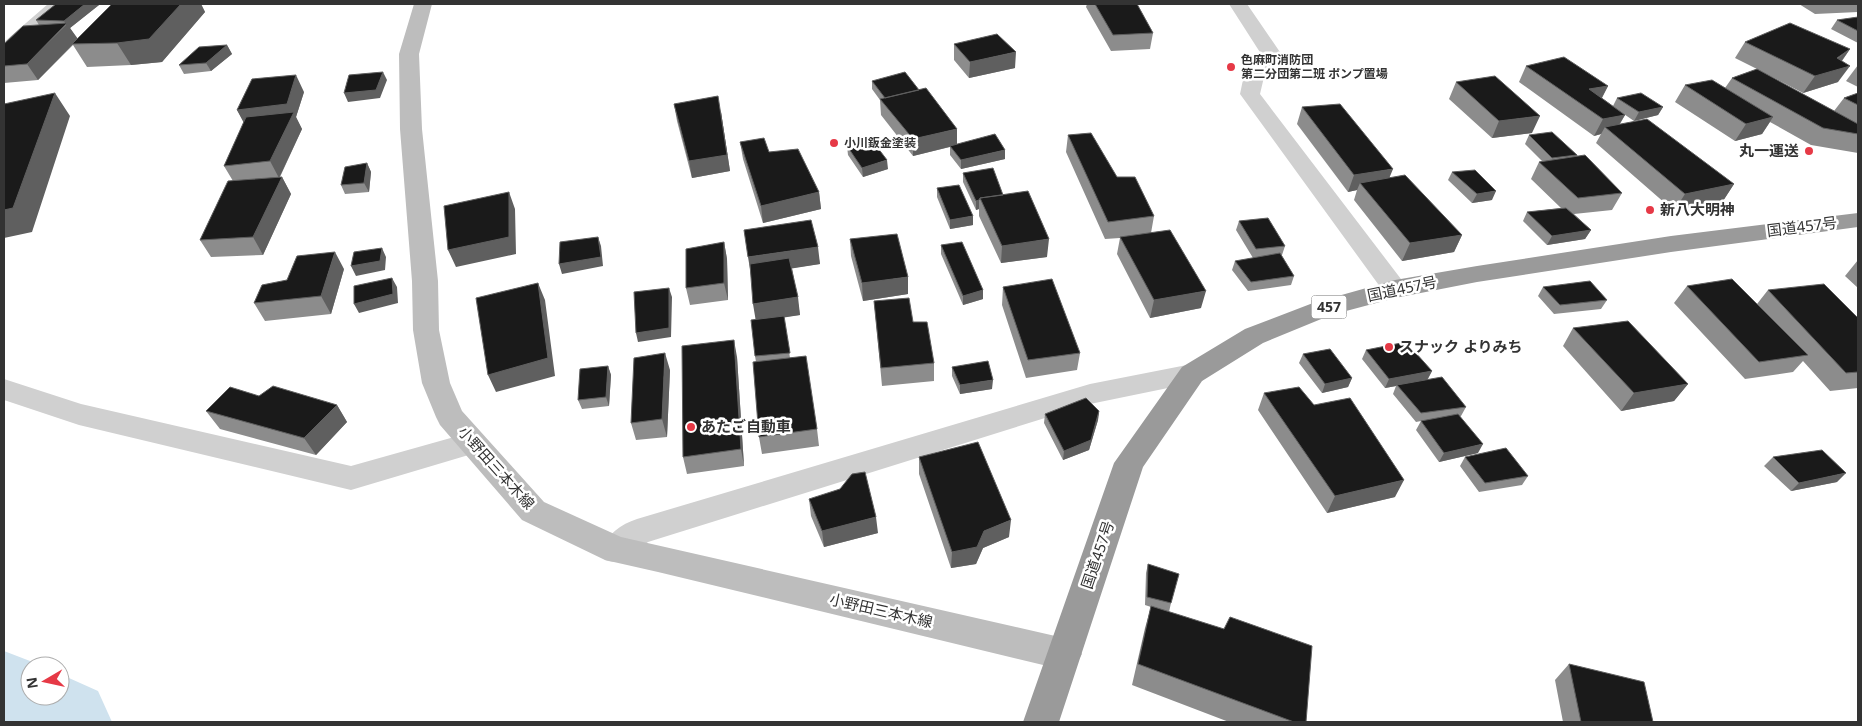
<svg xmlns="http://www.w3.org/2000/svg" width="1862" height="726" font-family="'Noto Sans','Noto Sans JP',sans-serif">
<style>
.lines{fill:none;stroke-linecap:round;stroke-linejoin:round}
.river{fill:#cfe2ee;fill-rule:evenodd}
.street{fill:#d0d0d0;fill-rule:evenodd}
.secondary{fill:#bdbdbd;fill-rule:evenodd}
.highway{fill:#9a9a9a;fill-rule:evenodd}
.wall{fill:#8c8c8c}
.shaded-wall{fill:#5f5f5f}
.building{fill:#1a1a1a;stroke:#5f5f5f}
.poi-dot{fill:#e63946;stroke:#fff;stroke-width:2}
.labels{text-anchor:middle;stroke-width:5;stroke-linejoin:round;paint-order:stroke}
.far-poi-label{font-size:12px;font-weight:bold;fill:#333;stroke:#fff;text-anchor:start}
.shield{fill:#fff;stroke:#707070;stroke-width:1}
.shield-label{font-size:14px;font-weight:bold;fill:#333}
.poi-label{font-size:15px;font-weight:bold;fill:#333;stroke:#fff;text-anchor:start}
.street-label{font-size:15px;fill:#333;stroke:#fff}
</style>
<rect width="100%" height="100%" fill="#fff"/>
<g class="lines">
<path class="river" d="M4,651L43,666H30V696H60V674L98,691L112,722H4Z"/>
<path class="street" d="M48,4H68L11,56L4,58V42Z
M1229,4H1247L1284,58L1264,77L1260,94L1404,283L1408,289L1404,295L1395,298L1386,295L1240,94L1244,75L1263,57Z
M1192,364L1202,367L1206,374L1202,381L1090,404L648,542C632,555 626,567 605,560L600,550C607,535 621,524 637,519L1090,384Z
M4,379L81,404L351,466L472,432L482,435L487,443L482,451L351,490L79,425L4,400Z"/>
<path class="secondary" d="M414,4H432L419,54L422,129L438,281L439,330L450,383L462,411L544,502L621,537L1064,638L1076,643L1082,654L1076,665L1064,670L658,572L605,560L522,520L440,425L436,417L422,383L413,330L412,281L400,129L399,54Z"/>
<path class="highway" d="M1858,213V227L1671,252L1477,282L1395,298L1331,315L1263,343L1202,381L1143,467L1059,722H1023L1114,463L1182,367L1245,329L1313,303L1395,280L1477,266L1671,236Z"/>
</g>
<path class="wall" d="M56,4H98L99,5L70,28L77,39L112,4H201L205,12L162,62L131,65L87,67L73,45L38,80L4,83V44L39,25L36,20Z
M1087,4H1137L1153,33L1150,49L1111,51L1086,7Z
M1799,4H1858V12L1815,14Z
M1858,17V43L1831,29L1837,20Z
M1745,42L1850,49L1842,61L1838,82L1803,93L1757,69L1834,111L1844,98L1858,93V153L1811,145L1770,122L1762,134L1735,141L1675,102L1685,85L1725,88L1732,78L1757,69L1735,58Z
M954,44L1015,68L969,78L954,60Z
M227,45L232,54L211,71L184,74L179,65Z
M1858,65V87L1846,81Z
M1526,66L1608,86L1602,98L1613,106L1617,98L1663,107L1658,115L1634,121L1621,112L1625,115L1620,124L1734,184L1723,201L1674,211L1596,143L1601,134L1594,136L1519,82Z
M872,81L957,144L1005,159L961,169L950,155V147L913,156L881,115L880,100L872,89Z
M1456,82L1532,133L1492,138L1449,99Z
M304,92L296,117L302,129L280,177H282L291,194L263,255L211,257L200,240L233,181L224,166L244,122L237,110Z
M674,104L721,112L730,171L692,178L677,121Z
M1302,107L1462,235L1454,252L1402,261L1354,200L1357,190L1348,192L1297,124Z
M1068,135L1117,177L1154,216L1151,233L1201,308L1150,318L1117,254L1120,238L1105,239L1066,152Z
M1529,135L1577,155L1622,193L1612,210L1574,214L1591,230L1585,239L1547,245L1523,221L1527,212L1561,208L1531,179L1539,162L1542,161L1525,144Z
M740,142L769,152L819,192L821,209L763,223L743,159Z
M847,146L888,169L863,177L848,155Z
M367,163L371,172L369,192L345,194L341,185Z
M1452,172L1492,200L1472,203L1448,180Z
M963,173L1003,195L1047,257L1001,263L979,216V209L976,210L963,182Z
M937,188L973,225L950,229L937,197Z
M811,220L820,264L792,268L800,315L784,317L790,358L817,429L819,446L762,454L759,437L756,362L755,356V320Z
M1239,221L1285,246L1282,255H1281L1294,276L1291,285L1248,291L1232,270L1235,261L1253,258L1236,230Z
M850,239L908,294L863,301L851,256Z
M724,242L727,259L728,300L690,305L686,288Z
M941,245L983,290V299L963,305L941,254Z
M1858,260V288L1845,276Z
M344,269L331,314L265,321L254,303Z
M1687,286L1757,304L1768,290L1858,318V388L1830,391L1803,361L1793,372L1745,379L1674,303Z
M1003,287L1080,353L1077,370L1026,378L1002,305Z
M1543,287L1607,300L1601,309L1554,314L1538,296Z
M874,301L913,322L934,363V381L882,386Z
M1573,328L1688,384L1674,401L1621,411L1563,346Z
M1366,350L1432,371L1428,379L1466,407L1461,416H1460L1478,453L1439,462L1416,430L1421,421L1416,422L1393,394L1396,386L1385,388L1362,359Z
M1303,354L1352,378L1348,387L1322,393L1299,363Z
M737,357L744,466L687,474L683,457Z
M608,366L611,375L609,406L582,409L578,400Z
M952,367L992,389L960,394L952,376Z
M670,370L667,437L636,440L631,423Z
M1264,393L1314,405L1395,497L1327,513L1258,410Z
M259,396L337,405L347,422L316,455L220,429L206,411Z
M1099,411L1098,420L1089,450L1063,460L1044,423L1045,414Z
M919,457L1009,537L983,548L976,564L951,568L919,474Z
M1465,457L1528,476L1522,485L1479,492L1460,466Z
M1773,457L1837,482L1791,491L1764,466Z
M809,499L878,533L824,547L811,516Z
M1148,564L1171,603L1169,612L1306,722H1229L1132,685L1145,628L1151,607L1145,605L1146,573Z
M1569,664L1653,722H1563L1555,680Z"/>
<path class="shaded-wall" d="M85,4H98L99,5L70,28L78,39L38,80L27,64L66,25L64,21Z
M181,4H201L205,12L162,62L131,65L117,43Z
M227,45L232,54L211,71L206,63Z
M1850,49L1838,66H1850L1838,82L1803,93L1815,76Z
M1016,52L1015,68L969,78L970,62Z
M383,72L387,80L380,98L348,102L344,93Z
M296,75L304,92L296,117L302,129L279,178L270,161L246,127L237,110Z
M1608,86L1599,103L1589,89Z
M55,93L70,116L32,232L4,238V210Z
M1663,107L1658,115L1634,121L1639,112Z
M721,112L730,171L692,178L689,161Z
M1625,115L1615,131L1605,127L1601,134L1594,136L1603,119Z
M1540,116L1532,133L1492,138L1499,121Z
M1773,117L1762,134L1735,141L1746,124Z
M957,129V145L913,156V139Z
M1005,150V159L961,169V160Z
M887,160L888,169L863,177L862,168Z
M367,163L371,172L369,192L364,183Z
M1393,169L1386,186L1360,183L1357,190L1348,192L1354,175Z
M282,177L291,194L263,255L253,237Z
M1734,184L1723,201L1674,211L1685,194Z
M1496,191L1492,200L1472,203L1477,194Z
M509,192L515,209L516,254L456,267L448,250Z
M819,192L821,209L763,223L761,206Z
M979,200V209L976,210V201Z
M973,216V225L950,229V220Z
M1591,230L1585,239L1547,245L1552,236Z
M1462,235L1454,252L1402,261L1410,243Z
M598,237L601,246L603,266L562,274L559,264Z
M1049,239L1047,257L1001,263L1002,246Z
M724,242L727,259L728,300L724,283Z
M818,247L820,264L751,275L748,257Z
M382,248L386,257L385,270L356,276L351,266Z
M335,252L344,269L331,314L321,296Z
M908,277V294L863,301L862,283Z
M392,278L397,287L398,303L359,313L354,304Z
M538,283L545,300L555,376L496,392L488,375Z
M669,288L672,297L671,337L638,342L636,333Z
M983,290V299L963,305V296Z
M1206,291L1201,308L1150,318L1154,300Z
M798,297L800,315L756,322L753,304Z
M734,340L737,357L744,466L741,449Z
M665,353L670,370L667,437L662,419Z
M608,366L611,375L609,406L606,397Z
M1432,371L1427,380L1397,385L1396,386L1385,388L1389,379Z
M1352,378L1348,387L1322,393L1325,384Z
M993,380L992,389L960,394V385Z
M1688,384L1674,401L1621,411L1634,393Z
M337,405L347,422L316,455L304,438Z
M1099,411L1098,420L1089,450L1063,460L1064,451Z
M1483,444L1478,453L1439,462L1444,453Z
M1846,473L1837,482L1791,491L1799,483Z
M1404,480L1395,497L1327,513L1335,496Z
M876,517L878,533L824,547L822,531Z
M1011,520L1009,537L983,548L976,564L951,568L952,552L984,531Z"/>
<path class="building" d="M56,4H85L64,21L36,20Z
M112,4H181L149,39L117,43L72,44Z
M1095,4H1137L1153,33L1113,35Z
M1858,17V31L1837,20Z
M67,23L27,64L4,66V44L23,26Z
M1790,23L1850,49L1837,58L1850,66L1815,76L1745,42Z
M997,34L1016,52L970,62L954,44Z
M227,45L206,63L179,65L199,47Z
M1564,57L1608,86L1589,89L1625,115L1603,119L1526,66Z
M1757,69L1858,124V134L1823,128L1732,78Z
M383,72L376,90L344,93L349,75Z
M905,72L919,90L885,98L872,81Z
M296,75L287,104L237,110L252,79Z
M1495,76L1540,116L1499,121L1456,82Z
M1712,80L1773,117L1746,124L1685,85Z
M926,88L957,129L913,139L880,99Z
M55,93L13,208L4,210V104Z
M1641,93L1663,107L1639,112L1617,98Z
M1858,93V105L1844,98Z
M718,96L727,155L689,161L674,104Z
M1340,104L1393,169L1354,175L1302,107Z
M294,112L270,161L224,166L246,117Z
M1647,119L1734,184L1685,194L1605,127Z
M1552,132L1577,155L1552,158L1529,135Z
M1091,133L1117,177H1135L1154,216L1108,222L1068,135Z
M995,134L1005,150L961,160L950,146Z
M764,138L769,152L798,149L819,192L761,206L740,142Z
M871,139L887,160L862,168L847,146Z
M1585,155L1622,193L1578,198L1539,162Z
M367,163L364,183L341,185L345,167Z
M993,168L1003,195L980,198L979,200L976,201L963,173Z
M1475,170L1496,191L1477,194L1452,172Z
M1405,175L1462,235L1410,243L1360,183Z
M282,177L253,237L200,240L228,181Z
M959,185L973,216L950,220L937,188Z
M1028,191L1049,239L1002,246L980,198Z
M509,192V237L448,250L444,206Z
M1566,208L1591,230L1552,236L1527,212Z
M1268,218L1285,246L1256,249L1239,221Z
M811,220L818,247L748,257L744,230Z
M1170,230L1206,291L1154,300L1120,237Z
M897,234L908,277L862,283L850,239Z
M598,237L601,257L559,264L560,242Z
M724,242V283L686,288V249Z
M962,242L983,290L963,296L941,245Z
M382,248L380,261L351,266L354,252Z
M335,252L321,296L254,303L262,285L287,280L297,256Z
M1280,253L1294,276L1251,282L1235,261Z
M789,258L798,297L753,304L750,264Z
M392,278L393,294L354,304V286Z
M1052,279L1080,353L1028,360L1003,287Z
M1732,279L1808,355L1759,362L1687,286Z
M1590,281L1607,300L1560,305L1543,287Z
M538,283L548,358L488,375L476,298Z
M1824,284L1858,318V372L1846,373L1768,290Z
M669,288V328L636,333L634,292Z
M909,298L913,322H927L934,363L881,368L874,301Z
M784,316L790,353L755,356L751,320Z
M1628,321L1688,384L1634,393L1573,328Z
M734,340L741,449L683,457L682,346Z
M1406,342L1432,371L1389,379L1366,350Z
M1330,349L1352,378L1325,384L1303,354Z
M665,353L662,419L631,423L634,358Z
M806,356L817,429L759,437L753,362Z
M988,361L993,380L960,385L952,367Z
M608,366L606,397L578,400L580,369Z
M1442,377L1466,407L1421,413L1397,385Z
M273,386L337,405L304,438L206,411L230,387L259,396Z
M1299,387L1314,405L1350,398L1404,480L1335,496L1264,393Z
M1086,398L1099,411L1091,440L1064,451L1045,414Z
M1458,414L1483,444L1444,453L1421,421Z
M978,442L1011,520L984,531L977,547L952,552L919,457Z
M1506,448L1528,476L1485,483L1465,457Z
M1822,450L1846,473L1799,483L1773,457Z
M865,472L876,517L822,531L809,499L840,489L852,474Z
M1148,564L1179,574L1171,603L1147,597Z
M1151,606L1224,629L1230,617L1312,646L1306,722H1294L1138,664Z
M1569,664L1644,682L1653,722H1581Z"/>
<g class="poi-dot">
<circle cx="1231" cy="67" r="5"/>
<circle cx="834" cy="143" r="5"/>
<circle cx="1809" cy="151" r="5"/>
<circle cx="1650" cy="210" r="5"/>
<circle cx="1389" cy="347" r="5"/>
<circle cx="691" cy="427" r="5"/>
</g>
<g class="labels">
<g class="far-poi-label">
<text x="1241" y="64">色麻町消防団<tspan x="1241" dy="14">第二分団第二班 ポンプ置場</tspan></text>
<text x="844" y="147">小川鈑金塗装</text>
</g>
<rect class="shield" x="1311.5" y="295.5" width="35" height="23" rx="4"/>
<g class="shield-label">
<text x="1329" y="312">457</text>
</g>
<g class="poi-label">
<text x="1799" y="156" text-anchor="end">丸一運送</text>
<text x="1660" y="215">新八大明神</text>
<text x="1399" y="352">スナック よりみち</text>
<text x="701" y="432">あたご自動車</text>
</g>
<g class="street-label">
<text transform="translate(1802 227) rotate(-7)" y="5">国道457号</text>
<text transform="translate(1402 289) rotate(-12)" y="5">国道457号</text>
<text transform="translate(496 468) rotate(48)" y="5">小野田三本木線</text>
<text transform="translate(1098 555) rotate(-71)" y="5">国道457号</text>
<text transform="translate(881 611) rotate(13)" y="5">小野田三本木線</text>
</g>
</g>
<rect width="1862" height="726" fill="none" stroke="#333333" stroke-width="10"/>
<g transform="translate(45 681) rotate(261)"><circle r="24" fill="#ffffff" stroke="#adadad"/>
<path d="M0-4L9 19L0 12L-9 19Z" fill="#e63946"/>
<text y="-8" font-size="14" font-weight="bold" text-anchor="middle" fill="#333333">N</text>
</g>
</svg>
